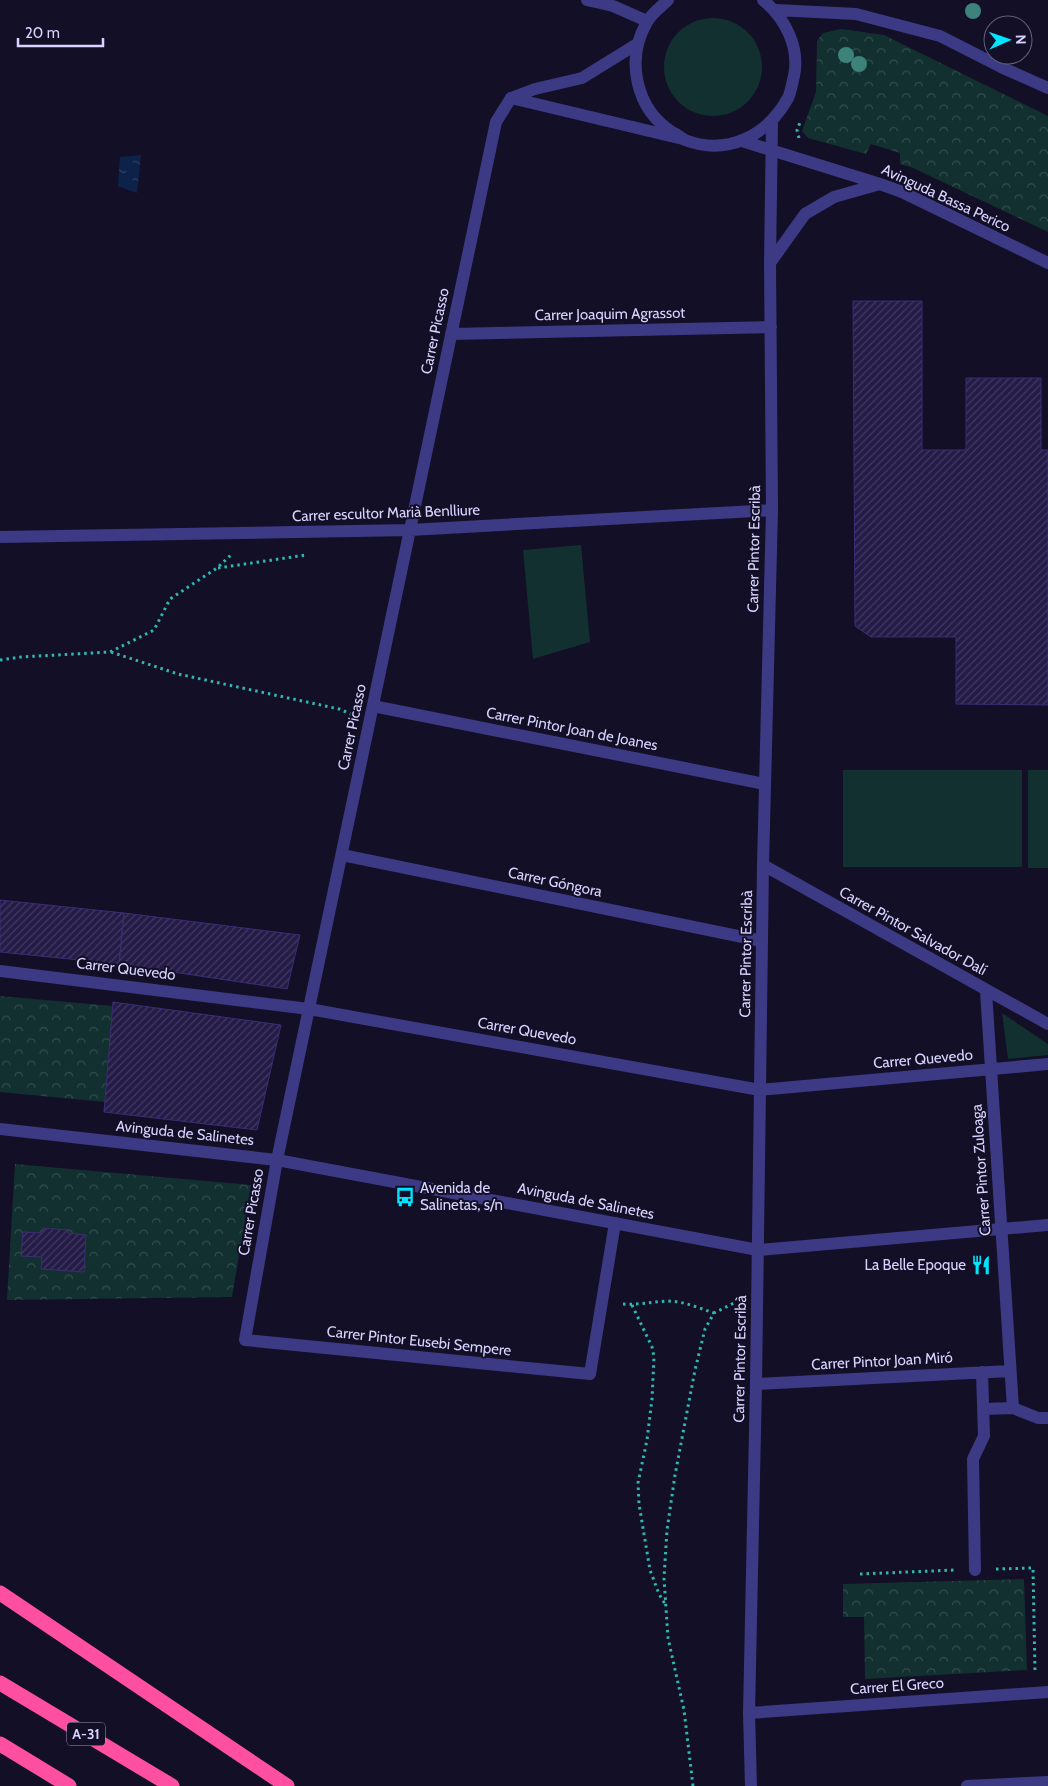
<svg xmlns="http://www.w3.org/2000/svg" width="1048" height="1786" font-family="Cabin,sans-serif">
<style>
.grass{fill:#12302f}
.park{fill:url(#park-crowns)}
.water{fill:url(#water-ripples)}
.building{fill:url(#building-hatch);stroke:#3b2d73}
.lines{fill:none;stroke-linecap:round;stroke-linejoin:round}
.path{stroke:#2fb8b0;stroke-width:3;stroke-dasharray:2.5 4;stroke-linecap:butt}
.service{stroke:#3d3a85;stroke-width:12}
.minor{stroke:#3d3a85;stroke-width:12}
.tertiary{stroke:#3d3a85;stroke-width:12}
.motorway{stroke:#ff4fa3;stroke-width:15}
.tree{fill:#3d827b}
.labels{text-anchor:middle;stroke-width:4;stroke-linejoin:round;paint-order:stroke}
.shield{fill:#130f26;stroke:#9e99be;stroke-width:1}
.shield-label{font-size:14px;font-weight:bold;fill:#d9d4ff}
.street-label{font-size:15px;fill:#d9d4ff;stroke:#130f26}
.poi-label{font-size:15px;fill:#d9d4ff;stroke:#130f26;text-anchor:start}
</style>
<defs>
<pattern id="park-crowns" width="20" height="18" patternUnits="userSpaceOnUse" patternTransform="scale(1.25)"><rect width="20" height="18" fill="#12302f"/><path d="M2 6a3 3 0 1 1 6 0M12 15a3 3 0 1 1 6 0" fill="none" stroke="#344d4e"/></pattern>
<pattern id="water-ripples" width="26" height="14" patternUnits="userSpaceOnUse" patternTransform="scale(1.25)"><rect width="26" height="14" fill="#0c2248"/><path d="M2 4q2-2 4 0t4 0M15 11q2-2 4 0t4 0" fill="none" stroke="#2f4163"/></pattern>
<pattern id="building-hatch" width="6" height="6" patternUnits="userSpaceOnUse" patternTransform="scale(1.25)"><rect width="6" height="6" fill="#241b47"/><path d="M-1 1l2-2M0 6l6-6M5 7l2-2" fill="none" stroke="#433b63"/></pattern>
</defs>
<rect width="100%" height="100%" fill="#130f26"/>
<path class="grass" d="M664 67a49 49 0 1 1 98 0a49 49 0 1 1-98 0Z
M581,545L590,642L533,659L523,550Z
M843,770H1022V867H843Z
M1028,770H1048V868H1028Z
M1002,1013L1048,1044V1055L1008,1059Z"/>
<path class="park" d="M841,29L884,35L1048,116V232L911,167L900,164V153L871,144L866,154L808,138L802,131L816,92L817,41L823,33Z
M0,996L113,1006L105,1102L0,1092Z
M15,1164L251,1185L232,1297L7,1300Z
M1024,1579L1027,1670L865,1679L864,1617H843V1584Z"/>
<path class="water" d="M141,155L137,193L118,186L120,157Z"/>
<path class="building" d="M853,301H922V450H966V378H1041V450H1048V705L956,704V637H871L855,626Z
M0,900L124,913L119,964L0,952Z
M124,913L300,935L287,989L119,964Z
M113,1002L281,1025L257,1130L104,1112Z
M43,1228L68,1230V1233L86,1235L84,1272L41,1269L42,1257L21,1256L23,1232L43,1233Z"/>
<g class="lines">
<path class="path" d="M799,138L797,130L801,120
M218,568L306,555
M111,652L178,674L339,709L351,714
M0,660L21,657L110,652L154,630L170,599L217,568L232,554
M623,1304C638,1305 652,1302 667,1301C683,1301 699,1308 714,1313
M632,1305L652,1347L654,1357L652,1399L647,1440L638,1483L639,1504L650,1570L659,1594L665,1604
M996,1569L1033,1568L1035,1672
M860,1574L955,1570
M693,1786L684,1710L668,1638L664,1578L667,1530L675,1475L695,1370L705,1329L714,1313L736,1302"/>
<path class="service" d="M511,98L683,139
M967,1786L1048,1782"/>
<path class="minor" d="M587,0L613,6L647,21
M668,0C661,7 651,14 647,22C625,60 636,109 672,132C677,134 681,138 685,140C727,156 767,136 788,98C791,92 792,83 794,76C800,47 785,18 763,0
M776,10L856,14L940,36L1003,68L1048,88
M742,141L880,184L902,192L1048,263
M770,263L805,214L834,197L880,184
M451,334L771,327
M0,537L410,530L772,510
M373,706L765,784
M342,855L762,941
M763,865L1048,1024
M0,971L309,1009L760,1090L1048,1064
M986,991L1013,1408
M615,1223L590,1374L245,1340L277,1160L496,122L511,98L535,89L582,78L637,44
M756,1384L1010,1371
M984,1409L1013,1408L1038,1418H1048
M975,1570L973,1459L984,1436L982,1372
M749,1713L1048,1692
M751,1786L749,1713L756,1384L763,865L772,510L770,263L772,122"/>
<path class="tertiary" d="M0,1129L277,1160L758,1250L1048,1225"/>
<path class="motorway" d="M0,1593L287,1786
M0,1683L172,1786
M0,1744L69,1786"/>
</g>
<g class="tree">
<circle cx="973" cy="11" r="8"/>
<circle cx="846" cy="55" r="8"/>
<circle cx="859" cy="64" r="8"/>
</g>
<defs>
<symbol id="bus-bare" viewBox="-9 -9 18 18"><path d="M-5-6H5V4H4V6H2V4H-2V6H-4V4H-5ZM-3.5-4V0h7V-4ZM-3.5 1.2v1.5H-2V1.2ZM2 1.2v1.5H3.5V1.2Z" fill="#00e5ff" stroke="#130f26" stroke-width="2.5" paint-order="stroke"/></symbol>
<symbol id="restaurant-bare" viewBox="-9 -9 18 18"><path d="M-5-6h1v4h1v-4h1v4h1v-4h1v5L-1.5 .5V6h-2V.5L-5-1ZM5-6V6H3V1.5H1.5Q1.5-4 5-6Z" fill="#00e5ff" stroke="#130f26" stroke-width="2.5" paint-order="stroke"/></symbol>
</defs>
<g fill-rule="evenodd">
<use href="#bus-bare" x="391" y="1183" width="28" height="28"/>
<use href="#restaurant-bare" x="967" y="1251" width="28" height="28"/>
</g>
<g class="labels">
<rect class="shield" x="67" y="1722.5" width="38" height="23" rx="4"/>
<g class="shield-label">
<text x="86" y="1739">A-31</text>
</g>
<g class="street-label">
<text transform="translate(946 198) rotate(25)" y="5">Avinguda Bassa Perico</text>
<text transform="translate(610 314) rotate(-1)" y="5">Carrer Joaquim Agrassot</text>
<text transform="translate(435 331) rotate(-78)" y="5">Carrer Picasso</text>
<text transform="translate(386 513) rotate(-2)" y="5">Carrer escultor Marià Benlliure</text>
<text transform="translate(754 549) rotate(-89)" y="5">Carrer Pintor Escribà</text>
<text transform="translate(352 727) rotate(-78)" y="5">Carrer Picasso</text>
<text transform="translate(572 729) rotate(11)" y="5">Carrer Pintor Joan de Joanes</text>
<text transform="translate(555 882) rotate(12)" y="5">Carrer Góngora</text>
<text transform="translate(913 931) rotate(29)" y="5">Carrer Pintor Salvador Dalí</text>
<text transform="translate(746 954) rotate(-89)" y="5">Carrer Pintor Escribà</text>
<text transform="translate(126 969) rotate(7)" y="5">Carrer Quevedo</text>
<text transform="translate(527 1031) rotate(10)" y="5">Carrer Quevedo</text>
<text transform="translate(923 1059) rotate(-5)" y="5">Carrer Quevedo</text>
<text transform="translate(185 1133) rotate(6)" y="5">Avinguda de Salinetes</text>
<text transform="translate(981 1170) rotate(-94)" y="5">Carrer Pintor Zuloaga</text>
<text transform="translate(586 1201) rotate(11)" y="5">Avinguda de Salinetes</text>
<text transform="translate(251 1212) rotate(-80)" y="5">Carrer Picasso</text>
<text transform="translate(419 1341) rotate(6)" y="5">Carrer Pintor Eusebi Sempere</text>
<text transform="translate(740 1359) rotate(-89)" y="5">Carrer Pintor Escribà</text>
<text transform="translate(882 1361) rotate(-3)" y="5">Carrer Pintor Joan Miró</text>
<text transform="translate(897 1686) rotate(-4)" y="5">Carrer El Greco</text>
</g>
<g class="poi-label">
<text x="420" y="1193">Avenida de<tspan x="420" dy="17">Salinetas, s/n</tspan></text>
<text x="966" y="1270" text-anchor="end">La Belle Epoque</text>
</g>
</g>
<g transform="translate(1008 40) rotate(88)"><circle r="24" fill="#130f26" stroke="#625e7d"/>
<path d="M0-4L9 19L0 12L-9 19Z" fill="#00e5ff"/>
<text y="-8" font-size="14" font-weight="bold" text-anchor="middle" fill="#d9d4ff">N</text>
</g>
<path d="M18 38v8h85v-8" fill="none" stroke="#d9d4ff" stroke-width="2.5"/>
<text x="25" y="38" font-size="15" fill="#d9d4ff" stroke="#130f26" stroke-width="4" paint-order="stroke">20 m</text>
</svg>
